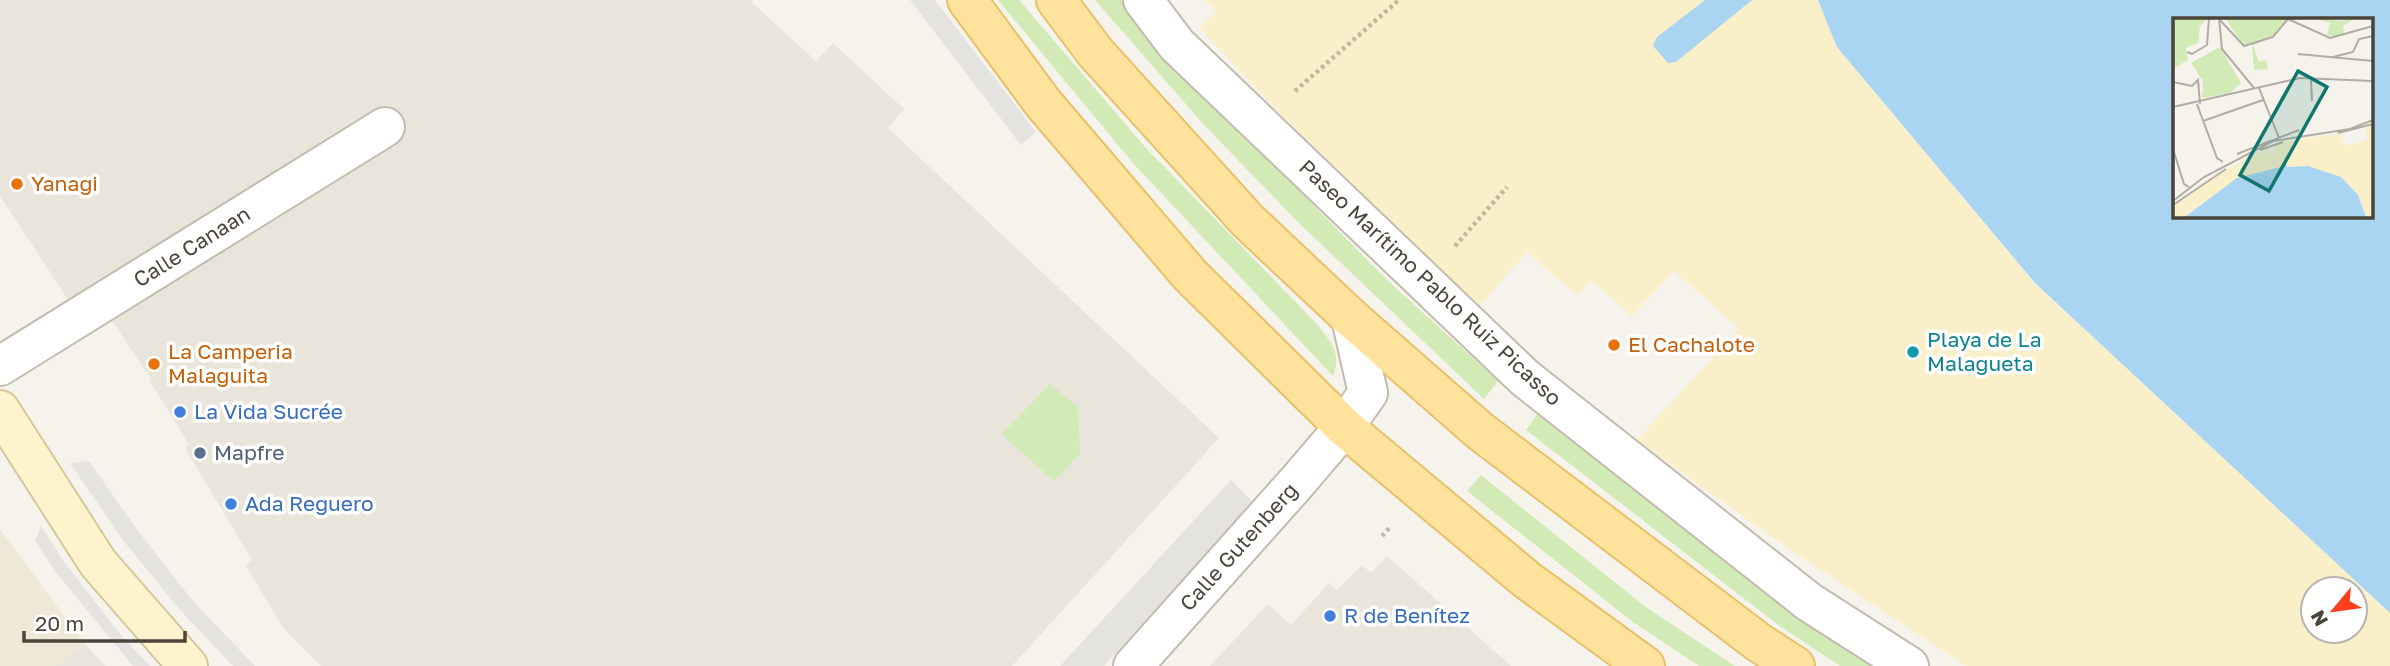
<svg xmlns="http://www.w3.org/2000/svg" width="2390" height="666" font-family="'Golos Text',sans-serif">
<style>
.residential{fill:#eae5da}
.education{fill:#efe8d6}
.green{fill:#d2eab5}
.sand{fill:#f9efc9;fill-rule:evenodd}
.parking{fill:#e5e3e0}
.water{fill:#a9d4f2;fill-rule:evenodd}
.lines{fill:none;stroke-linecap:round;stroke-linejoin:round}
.street-casing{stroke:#c2bbae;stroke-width:42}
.secondary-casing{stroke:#d6c79b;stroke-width:42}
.primary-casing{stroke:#e6c16a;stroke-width:42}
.path{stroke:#c4b79f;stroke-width:4.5;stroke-dasharray:3.5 3.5;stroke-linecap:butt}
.street{stroke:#fff;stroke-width:38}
.secondary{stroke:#fff3cd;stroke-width:38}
.primary{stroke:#ffe39c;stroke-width:38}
.food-dot{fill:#e8710a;stroke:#fff;stroke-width:2.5}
.culture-dot{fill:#0f9aa8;stroke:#fff;stroke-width:2.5}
.shop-dot{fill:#3f7fe0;stroke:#fff;stroke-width:2.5}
.service-dot{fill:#5c6f8a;stroke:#fff;stroke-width:2.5}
.labels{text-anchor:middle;stroke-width:7;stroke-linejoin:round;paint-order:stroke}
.food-label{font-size:21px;fill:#c56008;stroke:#fff;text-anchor:start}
.street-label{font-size:21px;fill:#4b4439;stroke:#fff}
.culture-label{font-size:21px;fill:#0d838f;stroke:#fff;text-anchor:start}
.shop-label{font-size:21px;fill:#366cbe;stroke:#fff;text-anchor:start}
.service-label{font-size:21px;fill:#4e5e75;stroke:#fff;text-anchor:start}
.inset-road{fill:none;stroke:#b2ada4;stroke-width:2}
.view{fill:#0f766e;fill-opacity:0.15;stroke:#0f766e;stroke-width:3.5}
.inset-edge{fill:none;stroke:#4b4439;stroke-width:3.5}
</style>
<rect width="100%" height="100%" fill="#f6f3ec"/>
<path class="residential" d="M0,0H754L752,2L759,9L816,61L833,43L904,109L888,128L1219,438L1012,666H321L284,629L246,566L252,560L185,448L189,444L149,380L151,379L110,318L88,330L0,196Z
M1387,556L1511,666H1210L1268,604L1291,625L1329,583L1337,590L1362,565L1371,573Z
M85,644L105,666H54Z"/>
<path class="education" d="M0,529L85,644L54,666H0Z"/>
<path class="green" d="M998,0H1019L1146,148L1317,324C1331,342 1342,352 1333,376L1132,162Z
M1095,0H1128L1223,113L1387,280L1498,381L1484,399L1299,223L1205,126Z
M1050,384L1078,407L1080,454L1054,481L1002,434Z
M1539,412L1877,666H1840L1777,624L1526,430Z
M1481,475L1647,608L1735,666H1699L1633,622L1467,491Z"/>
<path class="sand" d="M1206,0H1818L1837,47L2034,283L2390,613V666H1966L1783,545L1637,440L1739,329L1674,271L1632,316L1591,280L1577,295L1527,252L1478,308L1277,110L1199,28L1216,12ZM2313,589H2355V631H2313Z"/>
<path class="parking" d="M910,0H935L1036,132L1021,145Z
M89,461L138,531L193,601L255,666H233L180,610L122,539L70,463Z
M1231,480L1254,503L1104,666H1060Z
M41,526L65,563L123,638L150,666H133L54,570L35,541Z"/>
<path class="water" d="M1705,0H1752L1676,62L1668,63L1653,46L1657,37Z
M1818,0H2390V613L2035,283L1837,47ZM2175,19H2371V215H2175Z"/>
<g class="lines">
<defs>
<path id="street" d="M1143,0L1177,45L1525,378L1809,602L1909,666
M0,366L385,127
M1133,666L1298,481L1344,427L1368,393L1351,318"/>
<path id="secondary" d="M0,410L98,563L188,666"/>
<path id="primary" d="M967,0L1043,103L1190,275L1344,427L1527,580L1645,666
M1056,0L1095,52L1248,221L1351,318L1480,431L1758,642L1795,666"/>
</defs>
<use href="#street" class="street-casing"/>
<use href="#secondary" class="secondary-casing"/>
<use href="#primary" class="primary-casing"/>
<path class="path" d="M1295,91L1399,0
M1455,246L1507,187
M1382,536L1391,526"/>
<use href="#street" class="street"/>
<use href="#secondary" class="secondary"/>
<use href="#primary" class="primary"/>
</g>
<g class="food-dot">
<circle cx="17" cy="184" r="7"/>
<circle cx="1614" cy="345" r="7"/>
<circle cx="154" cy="364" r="7"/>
</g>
<circle class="culture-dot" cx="1913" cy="352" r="7"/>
<g class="shop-dot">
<circle cx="180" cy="412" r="7"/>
<circle cx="231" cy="504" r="7"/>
<circle cx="1330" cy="616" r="7"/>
</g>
<circle class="service-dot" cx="200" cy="453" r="7"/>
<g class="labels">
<g class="food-label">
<text x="31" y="191">Yanagi</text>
<text x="1628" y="352">El Cachalote</text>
<text x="168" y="359">La Camperia<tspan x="168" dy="24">Malaguita</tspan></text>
</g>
<g class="street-label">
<text transform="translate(192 247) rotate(-32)" y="7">Calle Canaan</text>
<text transform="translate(1430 283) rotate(43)" y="7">Paseo Marítimo Pablo Ruiz Picasso</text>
<text transform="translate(1239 547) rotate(-48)" y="7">Calle Gutenberg</text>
</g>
<g class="culture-label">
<text x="1927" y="347">Playa de La<tspan x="1927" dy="24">Malagueta</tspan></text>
</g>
<g class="shop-label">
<text x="194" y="419">La Vida Sucrée</text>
<text x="245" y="511">Ada Reguero</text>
<text x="1344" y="623">R de Benítez</text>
</g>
<g class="service-label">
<text x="214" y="460">Mapfre</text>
</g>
</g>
<g transform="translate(2173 18)">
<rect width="200" height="200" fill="#f6f3ec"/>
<path d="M0,0L34,1L27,8L25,25L13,30L15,42L0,51ZM52,0H115L99,19L80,27L86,44L93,42L95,51L81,52L79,27H70ZM142,0L169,3L183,0L170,8L171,17L161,19L154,17L157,5ZM47,29L68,65L57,75L29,80L30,63L18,45Z" fill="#d2eab5"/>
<path d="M199,107V199H193L185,177L135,148L20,191L12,199H0V188L33,163L95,130L98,137L105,126L118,122L167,116L173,128L194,122L192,111Z" fill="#f9efc9"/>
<path d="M112,140L114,149L135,148L168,159L185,177L193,199H12L64,160L112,148Z" fill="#a9d4f2"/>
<path class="inset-road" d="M46,0L49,31L81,70M46,1L71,28L100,19L115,1L157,20L200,8M14,34L19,36L34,27L36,0M125,36L200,43M160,39L180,34L186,21L200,18M138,62L139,83M0,64L19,68L25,62L27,86M86,70L106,120M24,86L44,140L50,144M0,89L127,60L200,63M30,103L90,82M165,115L200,106M0,131L11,166L16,169M87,132L110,124M64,136L126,112M0,183L31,159L100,123L177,111L200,102M0,187L53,151"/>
<path class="view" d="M125,53L154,69L96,173L67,157Z"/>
<rect width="200" height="200" class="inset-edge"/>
</g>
<g transform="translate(2334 610) rotate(241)"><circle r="33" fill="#ffffff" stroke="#b7b4b0" stroke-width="2"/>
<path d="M0-5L12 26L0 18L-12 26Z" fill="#fc3f1d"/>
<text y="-10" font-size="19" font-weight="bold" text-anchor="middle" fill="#4b4439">N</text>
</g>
<path d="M24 631v10h161v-10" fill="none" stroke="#4b4439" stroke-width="3.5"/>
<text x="35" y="631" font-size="21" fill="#4b4439" stroke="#ffffff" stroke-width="5" paint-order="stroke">20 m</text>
</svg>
